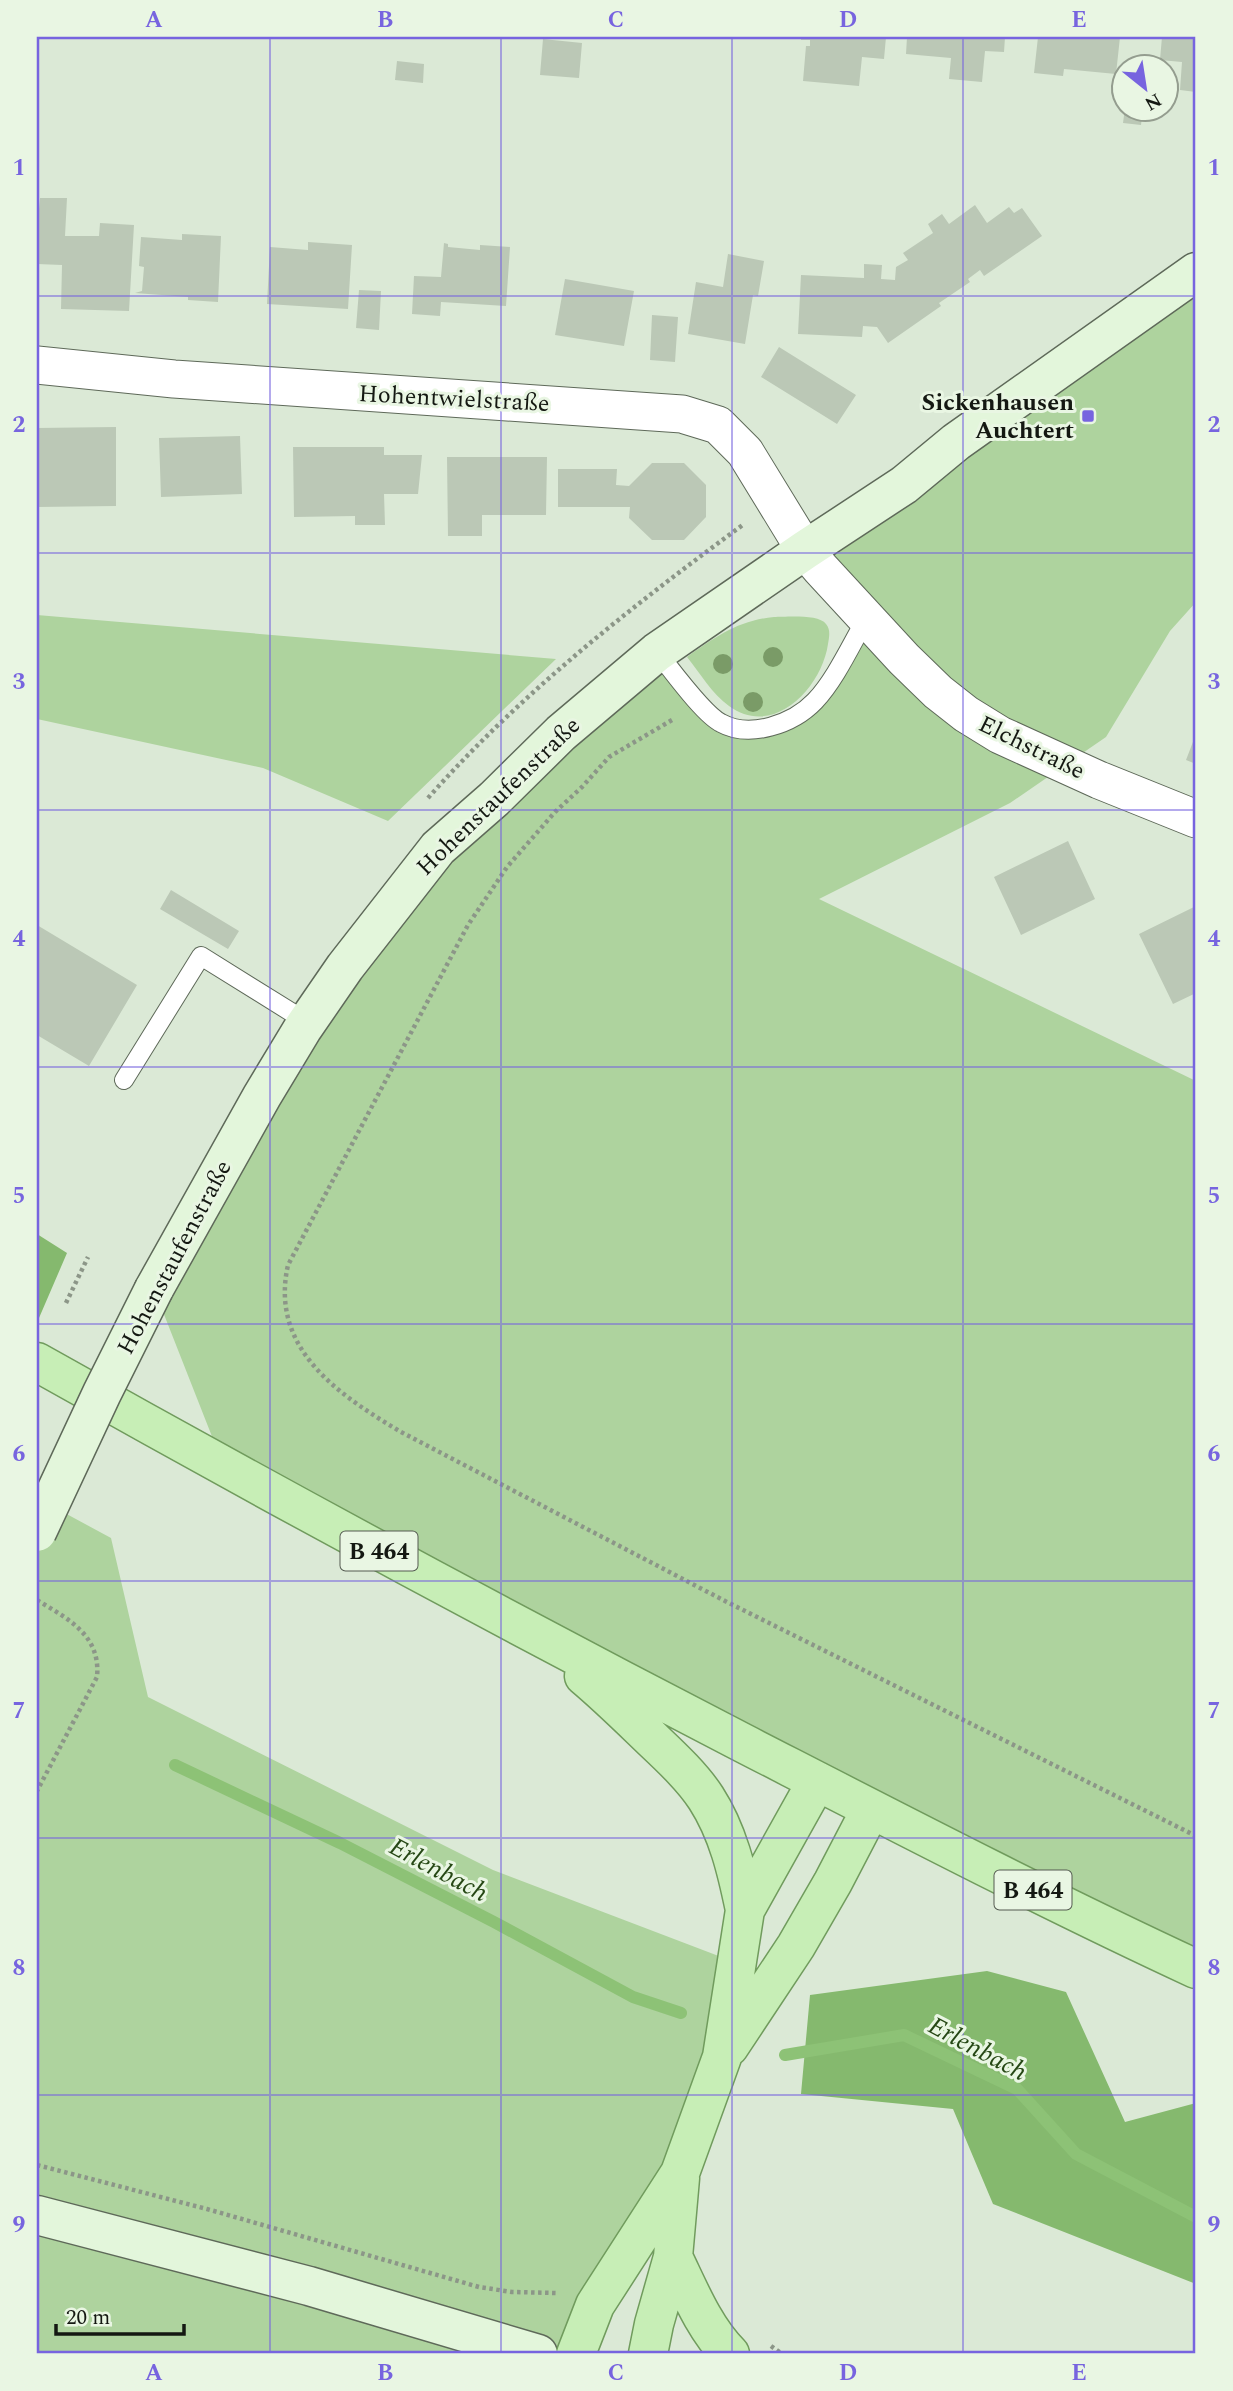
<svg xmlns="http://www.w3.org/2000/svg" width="1233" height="2391" font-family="Spectral,serif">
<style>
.green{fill:#aed39e}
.forest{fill:#85b96e}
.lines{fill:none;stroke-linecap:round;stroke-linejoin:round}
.stream{stroke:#8dc276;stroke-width:12}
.building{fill:#bbc8b6}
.lane-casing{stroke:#5e6959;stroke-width:20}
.street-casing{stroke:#5e6959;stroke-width:39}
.secondary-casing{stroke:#5e6959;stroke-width:41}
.primary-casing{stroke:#709b5d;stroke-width:41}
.path{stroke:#8c9688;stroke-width:4.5;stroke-dasharray:3.5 3.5;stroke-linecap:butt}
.lane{stroke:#fff;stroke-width:18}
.street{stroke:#fff;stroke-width:37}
.secondary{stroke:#e3f6db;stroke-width:38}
.primary{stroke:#c7eeb6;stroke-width:38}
.secondary-bridge-casing{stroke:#5e6959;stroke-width:41;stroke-linecap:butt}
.secondary-bridge{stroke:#e3f6db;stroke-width:38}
.tree{fill:#7a9b67}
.grid{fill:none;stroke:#7764df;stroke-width:2;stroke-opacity:0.55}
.poi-dot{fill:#7764df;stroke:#e9f6e3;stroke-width:2.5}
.labels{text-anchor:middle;stroke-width:6;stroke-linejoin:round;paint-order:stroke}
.shield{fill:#e9f6e3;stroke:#545b51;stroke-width:2}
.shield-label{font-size:23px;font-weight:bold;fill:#141812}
.street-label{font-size:24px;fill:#141812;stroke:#e9f6e3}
.poi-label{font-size:24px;font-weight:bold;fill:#141812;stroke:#e9f6e3;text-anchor:end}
.water-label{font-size:26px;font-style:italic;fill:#264815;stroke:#e9f6e3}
.neatline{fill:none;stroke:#7764df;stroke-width:2.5}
.grid-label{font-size:23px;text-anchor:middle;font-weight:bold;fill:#7764df}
</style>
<rect width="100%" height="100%" fill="#dbe9d6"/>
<path class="green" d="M1196,272V602L1170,631L1106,737L1010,803L819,899L1196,1081V1969L224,1467L154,1289L345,967L657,652L678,678L739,730L814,702L865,619L805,550Z
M37,615L556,659L388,821L263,768L37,719Z
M774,617C786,617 819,614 826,624C831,630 829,637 828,644C822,687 774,739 729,706C712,694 700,673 687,657C715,637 739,620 774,617Z
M37,1498L111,1538L148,1697L493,1870L758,1971L576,2354H37Z"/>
<path class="forest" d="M37,1234L67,1253L39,1318L37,1317Z
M987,1971L1066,1992L1125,2122L1196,2103V2284L993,2204L953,2109L801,2094L810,1995Z"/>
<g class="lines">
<path class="stream" d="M175,1765L340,1843L494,1922L633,1997L681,2013
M785,2055L904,2035L1017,2089L1076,2154L1196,2217"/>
</g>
<path class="building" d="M801,37H886L884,59L862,57L859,86L803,81L806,46H810V40H801Z
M907,37H1005L1004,52L985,51L982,82L949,79L951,58L906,54Z
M1038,37H1120L1116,74L1064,69L1063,76L1034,73Z
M1162,37H1196V92L1180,90L1182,62L1160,60Z
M543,39L582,43L579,78L540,75Z
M397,61L424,64L423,83L395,80Z
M1125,108H1143L1141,125L1123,123Z
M40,198H67L65,236H99L100,223L134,225L129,311L61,309L62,265L37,264V209H39Z
M975,205L987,223L1009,207L1014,213L1022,208L1042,236L984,276L980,270L968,279L970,282L939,303L941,306L888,343L877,327L863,326L862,337L798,334L801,275L864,278V264L882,265L881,279L895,280L896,267L908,260L903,253L933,233L928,224L942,214L949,224Z
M182,234L221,236L218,302L188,300V297L135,293L142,291L144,267L139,266L141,237L182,240Z
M308,242L352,245L348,309L267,304L270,247L308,250Z
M444,243L448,244V247L480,250V245L510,247L506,306L441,302L440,316L412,314L414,276L441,277Z
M728,254L764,261L758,296L753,295L745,344L688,334L696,282L723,287Z
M565,279L634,291L624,346L555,335Z
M359,290L381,291L379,330L356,328Z
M652,315L678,317L675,362L650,360Z
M779,347L856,395L837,424L761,377Z
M116,427V506L37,507V428Z
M240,436L242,494L161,497L159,438Z
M293,447H384V455H422L418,494H384L385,525H355V516L294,517Z
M447,457H547L546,515H482V536H448Z
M652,463H684L706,485V517L684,540H652L629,518L630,507H558V469H617L616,485L629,486Z
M1196,734V764L1186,760Z
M1068,841L1095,899L1021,935L994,877Z
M171,890L239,931L228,949L160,909Z
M1196,906V993L1173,1004L1139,934Z
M37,925L137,985L89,1066L37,1035Z"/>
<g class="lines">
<defs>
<path id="lane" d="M657,652C671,669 703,714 721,723C750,739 793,724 815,701C835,680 851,645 866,619
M124,1080L201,956L307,1022"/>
<path id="street" d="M37,365L174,379L682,414L718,425L745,452L805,550L820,568L904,659L938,692L966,714L1000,735L1099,780L1196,819"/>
<path id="secondary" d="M154,1289L262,1096L303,1028L345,967L438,848L494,799L561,733L657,652L805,550L904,485L956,442L1196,272
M37,2215L309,2286L538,2354"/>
<path id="primary" d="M37,1362C270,1493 505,1620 743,1743C893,1820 1043,1898 1196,1969
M584,1676C609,1697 632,1720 655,1742C673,1759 693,1778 706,1798C728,1832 737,1871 745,1910
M729,2047L796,1946L833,1882L871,1809
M673,2257C689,2290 704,2328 730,2354
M576,2354L595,2305L680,2173L722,2057L745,1910L817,1781
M648,2354L654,2324L673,2257L680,2178"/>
</defs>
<use href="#lane" class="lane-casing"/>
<use href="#street" class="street-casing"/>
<use href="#secondary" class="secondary-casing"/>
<use href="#primary" class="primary-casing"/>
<path class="path" d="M672,720L609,757L582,787L555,812L507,867L468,925L288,1265C269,1349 339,1395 401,1432L725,1601L1196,1836
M428,798C521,693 631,607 744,524
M66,1303L88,1257
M37,1600C68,1619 101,1635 97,1677L37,1791
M37,2165L207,2209L479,2287L512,2292L556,2293
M771,2346L782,2354"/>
<use href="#lane" class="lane"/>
<use href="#street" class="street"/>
<use href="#secondary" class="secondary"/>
<use href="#primary" class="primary"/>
<defs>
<path id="secondary-bridge" d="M37,1532L102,1393L154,1289"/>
</defs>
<use href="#secondary-bridge" class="secondary-bridge-casing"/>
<use href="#secondary-bridge" class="secondary-bridge"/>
</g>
<g class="tree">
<circle cx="773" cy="657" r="10"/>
<circle cx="723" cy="664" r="10"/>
<circle cx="753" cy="702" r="10"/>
</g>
<path class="grid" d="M270,37V2354M501,37V2354M732,37V2354M963,37V2354M37,296H1196M37,553H1196M37,810H1196M37,1067H1196M37,1324H1196M37,1581H1196M37,1838H1196M37,2095H1196"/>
<rect class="poi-dot" x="1081" y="409" width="14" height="14" rx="3.5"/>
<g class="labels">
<g class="shield">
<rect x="340.5" y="1531.5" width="77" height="39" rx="5"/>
<rect x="994.5" y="1870.5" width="77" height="39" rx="5"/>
</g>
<g class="shield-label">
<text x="379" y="1559">B 464</text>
<text x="1033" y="1898">B 464</text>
</g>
<g class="street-label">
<text transform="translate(454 398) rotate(3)" y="8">Hohentwielstraße</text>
<text transform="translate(1032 747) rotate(26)" y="8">Elchstraße</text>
<text transform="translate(498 796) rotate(-44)" y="8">Hohenstaufenstraße</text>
<text transform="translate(174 1257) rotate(-62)" y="8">Hohenstaufenstraße</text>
</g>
<g class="poi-label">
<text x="1074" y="410">Sickenhausen<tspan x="1074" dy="28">Auchtert</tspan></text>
</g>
<g class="water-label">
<text transform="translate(439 1869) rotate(28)" y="9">Erlenbach</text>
<text transform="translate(978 2048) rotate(28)" y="9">Erlenbach</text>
</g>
</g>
<rect width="1233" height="2391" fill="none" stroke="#e9f6e3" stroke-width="77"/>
<g transform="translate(1145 88) rotate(150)"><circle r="33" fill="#e9f6e3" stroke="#949d8f" stroke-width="2"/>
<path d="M0-5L12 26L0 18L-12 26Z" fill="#7764df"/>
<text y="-10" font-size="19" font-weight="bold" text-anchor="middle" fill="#141812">N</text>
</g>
<path d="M56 2324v10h128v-10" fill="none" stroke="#141812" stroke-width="3.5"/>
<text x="66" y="2324" font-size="21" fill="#141812" stroke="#e9f6e3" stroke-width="5" paint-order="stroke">20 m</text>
<rect x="38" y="38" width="1156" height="2314" class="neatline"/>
<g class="grid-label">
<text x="154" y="27">A</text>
<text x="385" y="27">B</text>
<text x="616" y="27">C</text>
<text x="848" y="27">D</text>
<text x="1079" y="27">E</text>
<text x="19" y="175">1</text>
<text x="1214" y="175">1</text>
<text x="19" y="432">2</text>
<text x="1214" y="432">2</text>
<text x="19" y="689">3</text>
<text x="1214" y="689">3</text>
<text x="19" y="946">4</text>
<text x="1214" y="946">4</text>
<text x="19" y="1203">5</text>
<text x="1214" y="1203">5</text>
<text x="19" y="1461">6</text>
<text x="1214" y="1461">6</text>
<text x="19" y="1718">7</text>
<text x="1214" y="1718">7</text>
<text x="19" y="1975">8</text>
<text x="1214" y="1975">8</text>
<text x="19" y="2232">9</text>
<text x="1214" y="2232">9</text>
<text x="154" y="2380">A</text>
<text x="385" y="2380">B</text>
<text x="616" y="2380">C</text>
<text x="848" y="2380">D</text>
<text x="1079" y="2380">E</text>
</g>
</svg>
